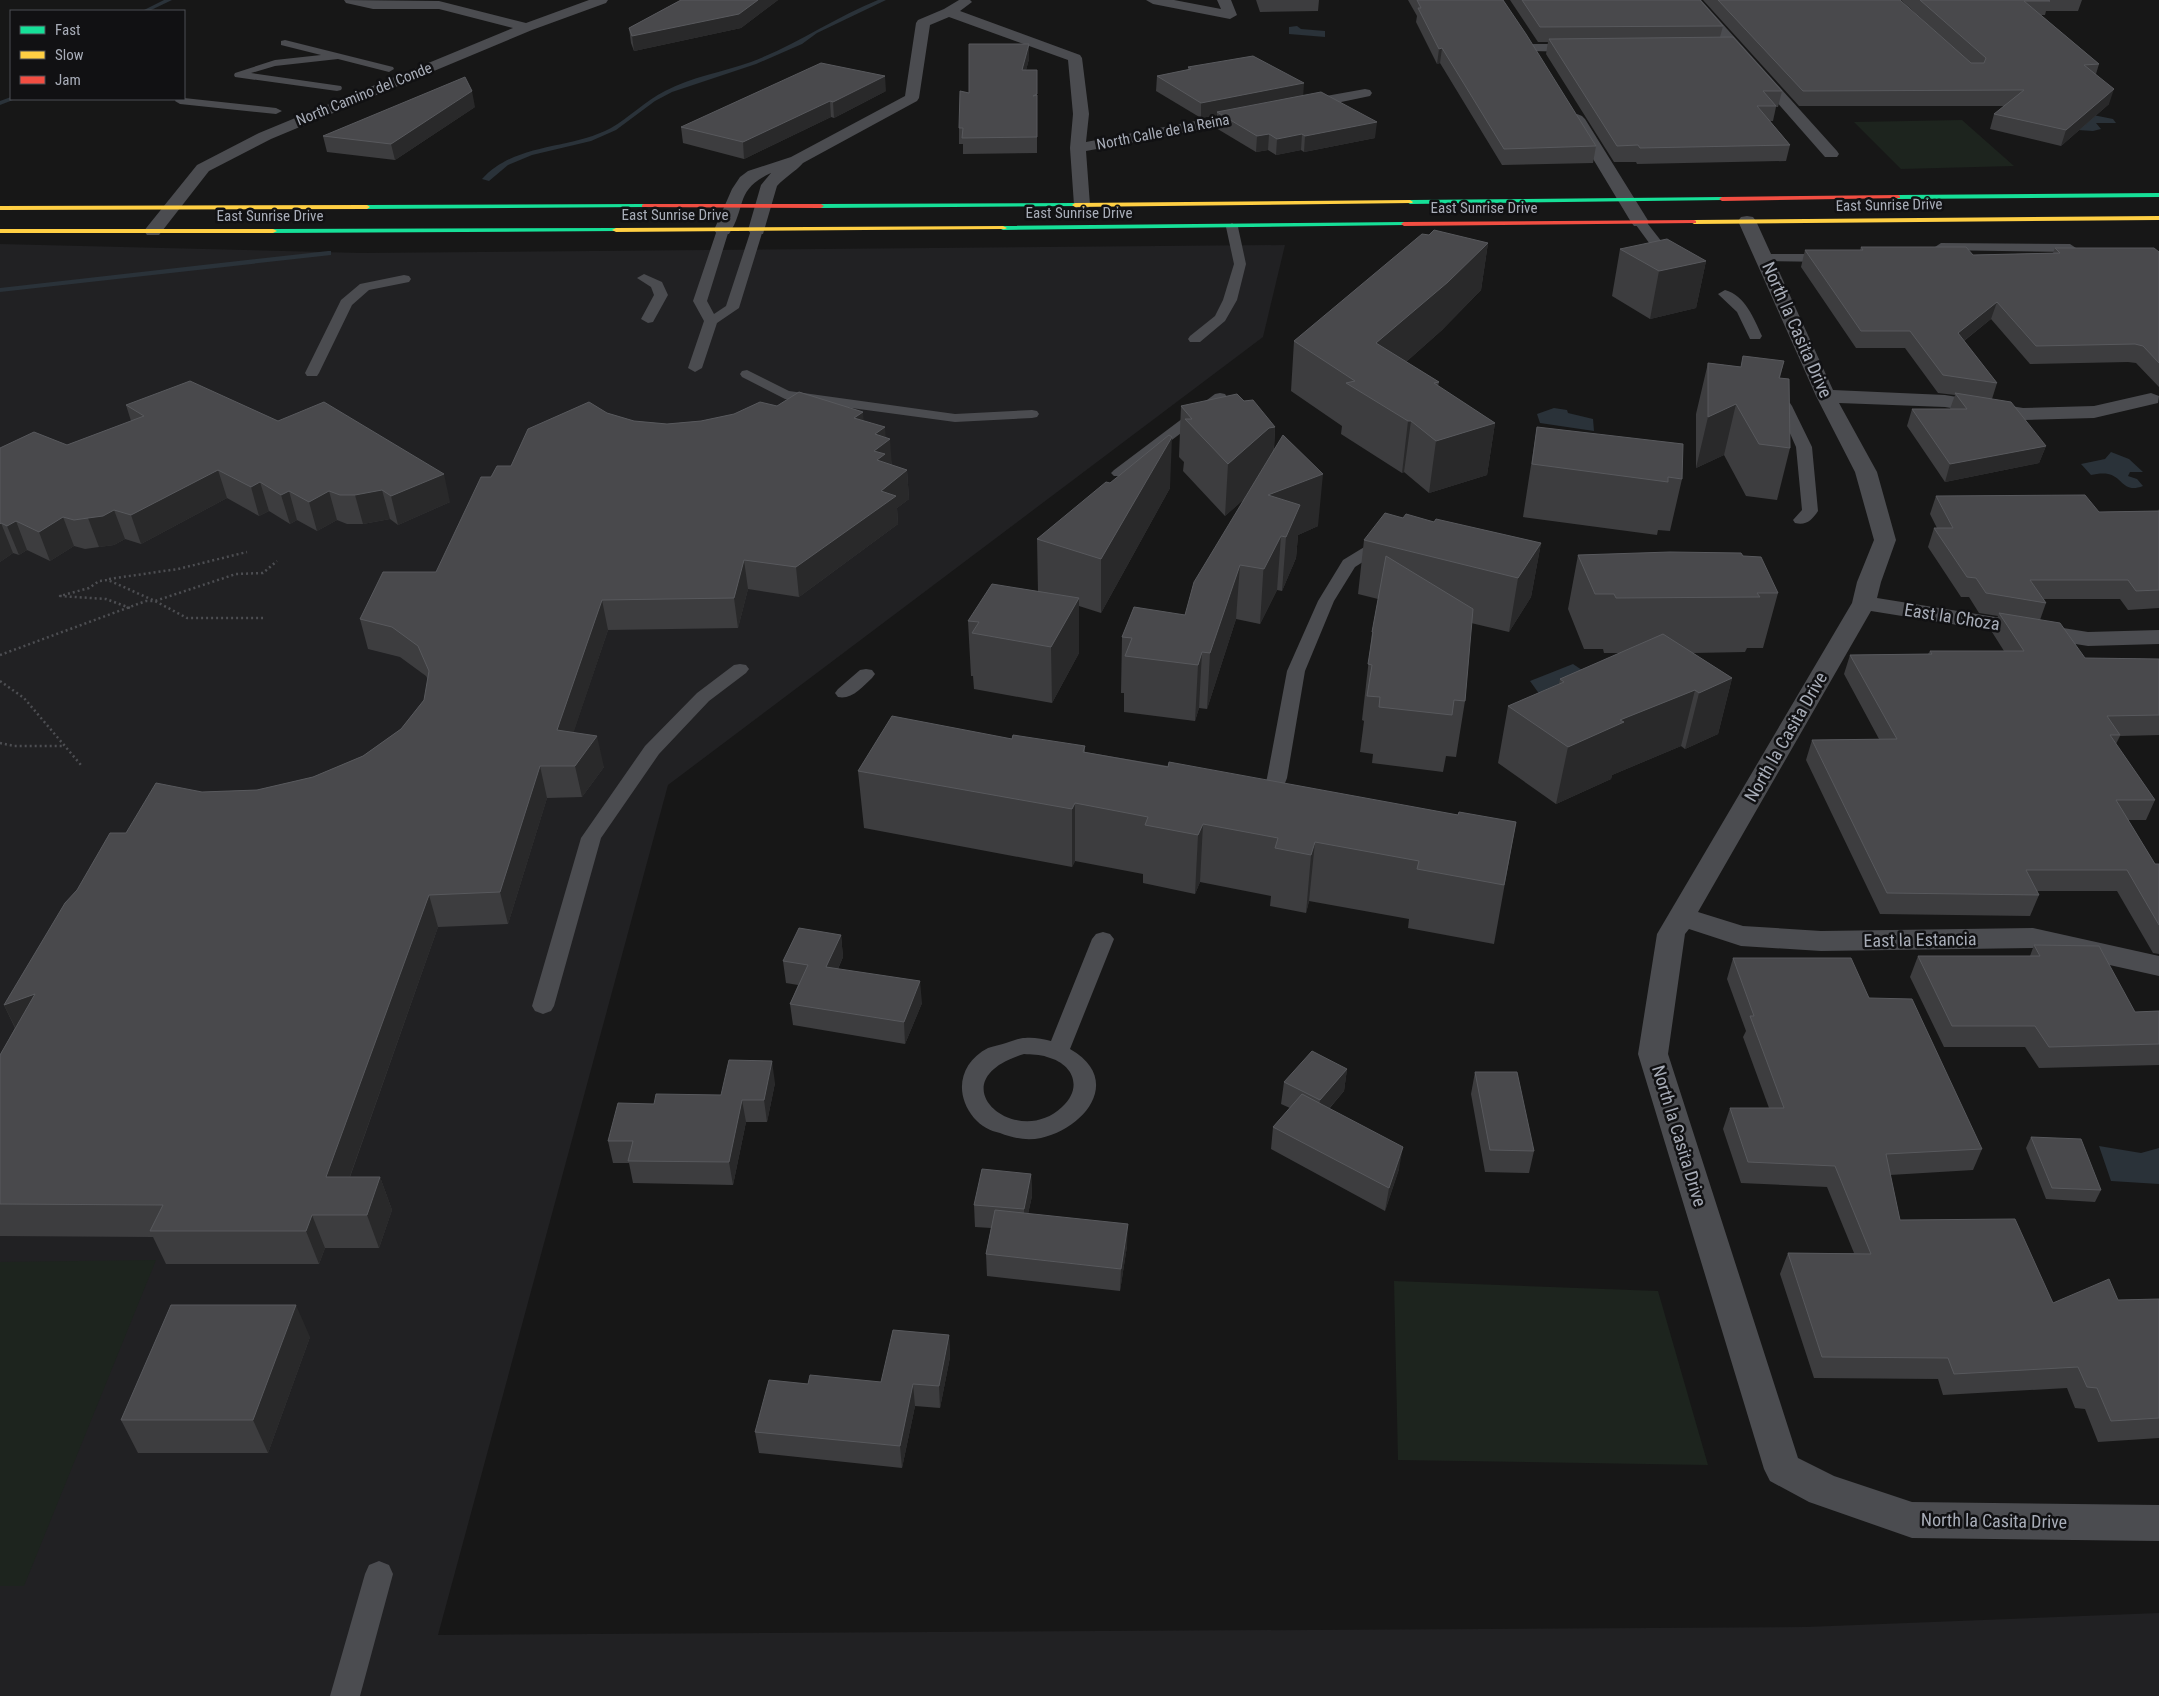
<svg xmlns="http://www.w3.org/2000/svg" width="2159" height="1696" font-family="'Roboto Condensed',sans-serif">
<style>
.built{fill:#212123}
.green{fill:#1d241e}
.water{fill:#2a3239}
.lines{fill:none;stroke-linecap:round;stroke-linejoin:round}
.stream{fill:#2a3239;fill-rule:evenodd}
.path{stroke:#4d4e52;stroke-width:2.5;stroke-dasharray:2 3;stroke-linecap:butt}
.lane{fill:#4b4c50;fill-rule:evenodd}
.street{fill:#4b4c50;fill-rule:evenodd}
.fast{fill:#16e098;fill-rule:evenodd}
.slow{fill:#ffcf43;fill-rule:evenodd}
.jam{fill:#f24e42;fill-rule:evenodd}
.wall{fill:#3d3d3f}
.shaded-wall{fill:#29292a}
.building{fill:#49494c;stroke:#58595d}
.labels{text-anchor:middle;stroke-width:5;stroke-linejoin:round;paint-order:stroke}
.far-street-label{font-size:15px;fill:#a8adb8;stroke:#111113}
.street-label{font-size:18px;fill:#a8adb8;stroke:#111113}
</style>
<rect width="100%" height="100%" fill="#171717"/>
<path class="built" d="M0,244L362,253L1285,245L1263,337L668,785L438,1635L1806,1627L2159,1613V1696H0Z"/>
<path class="green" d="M1962,120L2014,166L1901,169L1854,122Z
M156,1260L24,1586H0V1262Z
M1394,1281L1658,1291L1708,1465L1398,1460Z"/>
<path class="water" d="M1297,26L1301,29L1325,31V37L1289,34V27Z
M2093,115L2113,119L2116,123H2096L2101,129L2093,131L2078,130Z
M1554,408L1567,410L1568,413L1593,419L1594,431L1540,423L1537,414Z
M2111,452L2129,459L2143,472H2130L2128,476L2137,479L2143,486C2123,494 2123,477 2108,474C2103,473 2096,474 2091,475L2081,464L2105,459Z
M1573,664L1588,674L1540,695L1530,681Z
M2099,1146L2141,1153L2159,1148V1184L2111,1181Z"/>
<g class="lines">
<path class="stream" d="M164,0H172L149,11H142Z
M878,0H886L817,33L802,44L756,64L672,92L655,101L616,130L591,141L532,155L508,165L489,181L482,179C516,142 570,150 611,128C630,117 645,101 665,91C691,77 723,72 751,62C796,45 834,18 878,0Z
M11,97L14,99L13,100L0,105V101Z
M328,251H331V255L0,292V288Z"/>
<path class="path" d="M109,579L178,569L247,552
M130,608L106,599L60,596L89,588L99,581L108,580L155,601L236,574L263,573L277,561
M0,655L146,601H155L187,618H263
M0,681L24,698L81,765
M0,743L14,746H64"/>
<path class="lane" d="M285,40L393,67L394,69L389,72L338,59L275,66L251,73L341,86L342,88L341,90L337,91L235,77L234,75L235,73L275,60L321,55L281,45V41Z
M184,98L276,108L282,111L276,114L180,104L175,101L176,99Z
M1640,218L1644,219L1676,260L1677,263L1676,266H1666L1636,225L1634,222Z
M1232,223L1238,227L1246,264L1237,300L1225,321L1200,342H1190L1188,339L1190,336L1215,316L1223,300L1234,264L1226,227Z
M723,226L729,230L707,301L714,314L726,306L751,230L757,226L763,230L739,308L717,323L702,368L695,372L688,368L704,321L693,301L717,230Z
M1941,243L2070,244L2076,248L2070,252L1937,250L1935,247Z
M1765,254H1830L1836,258L1830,262L1760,261L1759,258L1760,255Z
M644,274L662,282L668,295L653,322L648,323L641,319L654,295L651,287L637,278Z
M404,275L409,276L411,279L409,282L369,290L352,305L319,373L317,376H307L305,373L341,300L360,284Z
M1725,290C1745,295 1754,319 1762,336L1760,339H1750L1737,312L1718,294Z
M747,370L789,391L955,414L1032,410L1037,411L1039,414L1037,417L1032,418L955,422L785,399L742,377L740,374L742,371Z
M1220,393L1225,394L1227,397L1225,400L1124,476H1114L1111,473L1114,470L1215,394Z
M1785,402L1790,403L1792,406L1812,447L1818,511C1812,520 1806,526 1795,523L1793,520L1802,510L1796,447L1778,406L1780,403Z
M1385,536L1391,538L1393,541L1391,544L1355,567L1334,601L1305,671L1287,778L1279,798L1272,800L1265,798L1262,794L1267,778L1287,671L1318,601L1343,560L1379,538Z
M740,664L746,665L749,669L746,673L709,701L659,754L601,838L554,1006L551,1011L543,1014L535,1011L532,1006L581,838L645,746L697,693L734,665Z
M866,669L872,670L875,674L872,678C862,687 852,700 838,697L835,693L838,689L860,670Z
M1103,932L1110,934L1114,939L1070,1049C1123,1079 1086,1128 1041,1138C1026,1141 1013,1138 1000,1133C990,1131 981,1126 974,1118C954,1094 959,1063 988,1048C993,1046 1001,1045 1006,1043C1012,1041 1019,1038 1025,1038C1033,1037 1043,1039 1051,1041L1092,939L1096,934ZM1024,1054C1031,1055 1040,1054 1047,1057C1074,1064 1083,1088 1062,1107C1016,1151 934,1081 1024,1054Z
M379,1561L389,1565L393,1574L360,1696H330L365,1574L369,1565Z"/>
<path class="street" d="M344,0L439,1L526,23L589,0H608L606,3L532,30L271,139L209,171L159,235H147L144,231L147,227L197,165L259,133L513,28L439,9H373L346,3Z
M959,0H970L972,2L960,11L1080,55L1082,58L1089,114L1086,142L1253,110L1258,112L1261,115L1258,118L1253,120L1086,151L1090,205L1088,209H1076L1074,205L1070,148L1073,114L1068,60L949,17L930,25L919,98L917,101L803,163C795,172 785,177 777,186L763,234H751L748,230L761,185L771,173C734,190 747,207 729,234H717L714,230L732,189L740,177L748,171L791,157L905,96L916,23L918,20L944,9Z
M1146,0H1174L1221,9L1217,0H1231L1237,15L1230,19L1153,4Z
M1687,0H1701L1837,151L1839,154L1837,157H1825Z
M1533,44H1584L1591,48L1584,52L1528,51L1526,48Z
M1365,89L1370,90L1372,93L1370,96L1298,111L1293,109L1290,106L1293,103L1298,101Z
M1577,114L1582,116L1585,119L1649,222L1646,226H1634L1631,222L1569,119L1572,116Z
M1747,216L1753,217L1756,221L1833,390L1945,395L2023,408L2094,406L2151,393L2159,396L2158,403L2094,418L2023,420L1945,407L1839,403L1877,472L1896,540L1881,582L1877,598L2088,632L2159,630V644L2088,646L1871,611L1698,912L1743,926L1821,931L2033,928L2159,956V976L2033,948L1821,951L1741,946L1689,929L1685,934L1668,1054L1798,1458L1834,1476L1912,1502L2159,1505V1541L1912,1538L1809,1502L1770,1481L1764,1469L1638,1054L1657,934L1852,603L1857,582L1874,540L1855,472L1816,396L1738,221L1741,217Z"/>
<path class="fast" d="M2159,193V197L1898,199L1895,197L1898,195Z
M1722,197L1724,198V200L1410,204L1407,202L1410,200Z
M1075,203L1077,204V206L821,208L818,206L821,204Z
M644,204L646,205V207L367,209L364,207L367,205Z
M1404,222L1407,224L1406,225L1003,230L999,228L1003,226Z
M616,228L618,229V231L273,233L269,231L273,229Z"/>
<path class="slow" d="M1410,200L1413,202L1412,203L1075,207L1072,205L1075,203Z
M0,206L367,205L370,207L367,209L0,210Z
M2159,216V220L1694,224L1691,222L1694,220Z
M1003,226L1007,228L1005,229L616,232L612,230L616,228Z
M0,229H273L277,231L273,233H0Z"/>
<path class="jam" d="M1898,195L1900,196V198L1722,201L1719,199L1722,197Z
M644,204H821L824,206L821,208L642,207V205Z
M1694,220L1696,221V223L1404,226L1401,224L1404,222Z"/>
</g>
<path class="wall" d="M681,0H778L741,28L634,51L631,43L629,28Z
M1256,0H1319L1318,11L1260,12Z
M1408,0H1503L1596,146L1593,163L1502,165L1440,63L1437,64L1416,22L1417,16Z
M1510,0H1700L1723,26L1720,37L1782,91L1778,107H1776L1773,121H1770L1790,145L1786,161L1637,164L1636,162H1614L1546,54L1548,42H1538Z
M1703,0H1900L1961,55L1901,0H2082L2078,11H2046L2045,15H2041L2099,64L2096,74L2109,104L2061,146L1990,129L1994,114L2005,106H1799Z
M1029,59L1026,70H1037V153L963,154V144H959V128L969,93Z
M1188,67L1304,96L1375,138L1304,152L1301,150L1276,155L1268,150L1256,152L1216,128L1217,115L1201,118L1156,91L1157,76L1188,70Z
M886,91L834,118L831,117L744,159L683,143L681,127Z
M475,107L395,160L327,152L323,136Z
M1429,235L1488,243L1481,290L1442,330L1406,362L1439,382L1438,386L1495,423L1487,475L1429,493L1404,472L1402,473L1341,434L1342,426L1291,391L1294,341Z
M1861,247L1973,255L2053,253L2055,248L2159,252V387L2136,363L2128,362L2030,364L1991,319L1964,341L1997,383L1992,399L2046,446L2039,463L1945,482L1907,426L1912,409H1950L1955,395L1938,393L1905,348H1856L1801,267L1805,250H1860Z
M1620,249L1706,261L1696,308L1650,319L1612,296Z
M1784,361L1780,378L1790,448L1777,500L1746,496L1724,455L1696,468V414L1708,363L1741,367Z
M1244,401L1275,427L1274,450L1318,526L1298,535L1296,558L1282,591L1277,590L1260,624L1236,619L1207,709L1199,708L1195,721L1124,712V693H1121L1122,637L1185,615L1244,499L1225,516L1183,471L1184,462L1179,457L1181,406Z
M126,405L450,502L398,525L390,519L363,524H347L337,520L317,531L297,520L290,524L269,511L259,516L227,498L141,544L125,539L114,545L99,547L85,549L74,546L50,561L27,550L19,555L13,553L0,562V448L67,445L131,421Z
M777,406L863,412V421L886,437L892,465L907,470L909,499L897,508L898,524L799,597L748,589L738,628L608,630L573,733L604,767L582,797L547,798L508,924L438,927L350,1177H380L392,1210L379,1248H325L319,1264H166L153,1237L0,1236V1055L15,1028L4,1005L77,890L126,833L202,792L257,790L313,777L363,756L401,729L424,700L428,680L426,676L400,657L368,649L360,619L436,572L491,477L607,413L634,421L667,424L701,421Z
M1537,427L1682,479L1670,531L1658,530L1657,535L1523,517L1529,478Z
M1110,483L1170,488L1101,613L1079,606V653L1052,703L974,689L973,676H971L968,621L1038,592L1037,539Z
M1936,496L2099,512L2158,511L2159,509V608L2128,610L2120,599H2044L2046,603L2040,620L2085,658L2159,659V735L2120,736L2116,744L2155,800L2146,820H2128L2155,864H2159V954L2153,953L2117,891H2037L2039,895L2030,916L1880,914L1806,760L1812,740L1879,739L1844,674L1850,655L1928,654L1930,651H2004L1992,632L1998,616L1979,613L1969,597H1961L1928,547L1934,528H1937L1930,514Z
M1403,518L1434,522L1541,543L1531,597L1509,632L1471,623L1465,701L1456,757L1446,756L1443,772L1372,763L1373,754L1360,752L1364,721L1362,720L1372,632L1378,599L1358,594L1364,540Z
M1578,555L1743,556L1778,593L1763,648H1747L1745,652L1693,653L1732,678L1718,734L1685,749L1681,746L1612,775L1611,779L1556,804L1498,763L1508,706L1559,684L1560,679L1620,653H1604L1603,649H1584L1568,609Z
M1012,739L1085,746V752L1458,815L1516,822L1494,944L1408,928L1409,919L1309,901L1306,913L1270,906L1271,896L1200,882L1195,894L1143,883V874L1075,861L1072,867L864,828L858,771Z
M841,935L843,957L838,969L922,1003L905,1044L793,1025L790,1004L798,985L786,983L783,961Z
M2034,945L2135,1012L2159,1011V1065L2039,1068L2025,1047H1944L1910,977L1918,956H2030Z
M1733,958L1869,998L1982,1149L1973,1170L1890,1175L1900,1220L2053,1303L2118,1300L2159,1299V1438L2098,1442L2085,1409L2075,1408L2067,1388L1943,1395L1938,1379L1814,1378L1780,1274L1788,1253H1854L1827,1187L1741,1183L1723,1129L1730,1108H1769L1743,1037L1746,1031L1727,979Z
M1347,1069L1344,1091L1329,1109L1399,1169L1385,1211L1271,1149L1273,1127L1290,1108L1281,1104L1284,1082Z
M1475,1072L1534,1151L1529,1173L1485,1172L1471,1094Z
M775,1083L767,1122H746L733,1185L633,1183L629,1163H613L608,1141L654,1104L721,1095Z
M2031,1137L2101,1190L2095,1202L2046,1199L2026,1148Z
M1031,1174L1032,1196L1028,1214L1127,1246L1120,1291L987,1276L986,1254L991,1228L975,1227L974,1205Z
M949,1335L950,1357L940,1408L915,1406L902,1468L759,1453L755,1432L808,1384L881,1382Z
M310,1337L268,1453H138L121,1420Z"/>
<path class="shaded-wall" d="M758,0H778L741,28L634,51L632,36Z
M1029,44V59L1022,85V70Z
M1442,48L1440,63L1437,64L1439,49Z
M885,76L886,91L834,118L833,102Z
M1304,83L1303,99L1217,112V115L1201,118V103Z
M2114,89L2109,104L2061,146L2066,130Z
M472,91L475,107L395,160L391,144Z
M830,101L831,117L744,159L743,142Z
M1377,122L1375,138L1304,152L1305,136Z
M1269,134L1268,150L1256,152L1257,136Z
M1302,134L1301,150L1276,155L1277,139Z
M1488,243L1481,290L1442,330L1371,393L1376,343Z
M1706,261L1696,308L1650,319L1659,271Z
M1997,302L1991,319L1952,350L1958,333Z
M1736,404L1724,455L1696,468L1708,417Z
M863,412L865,440L854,418Z
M1408,421H1411L1404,472L1402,473Z
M1495,423L1487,475L1429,493L1436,441Z
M885,427L886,442L890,439L892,467L879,489L874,451L875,434Z
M1275,427L1272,478L1266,480L1225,516L1228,464L1269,428Z
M1172,437L1170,488L1101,613V559Z
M2046,446L2039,463L1945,482L1950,464Z
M218,470L227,498L141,544L131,515Z
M907,470L909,499L897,508L898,524L799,597L796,567L881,491Z
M444,474L450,502L398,525L391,496Z
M1323,474L1318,526L1298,535L1296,558L1282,591L1286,537L1281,536L1277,590L1260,624L1268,495Z
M260,482L269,511L259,516L251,487Z
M382,490L390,519L363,524L355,495Z
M289,491L297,520L290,524L281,495Z
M329,491L337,520L317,531L309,502Z
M114,510L125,539L114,545L99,547L88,518Z
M63,517L74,546L50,561L39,532Z
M16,521L27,550L19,555L7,526Z
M1,523L13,553L0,562V524Z
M1541,543L1531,597L1509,632L1518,578Z
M744,560L748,589L738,628L734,598Z
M1240,565L1236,619L1207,709L1210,653Z
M1079,598V653L1052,703L1051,647Z
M602,600L608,630L564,761L557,730Z
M1202,652L1199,708L1195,721L1198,665Z
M1732,678L1718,734L1685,749L1699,693Z
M1695,690L1681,746L1612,775L1611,779L1556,804L1568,747L1620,720Z
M597,736L604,767L582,797L575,766Z
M540,766L547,798L508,924L500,892Z
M1075,803V861L1072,867V809Z
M1203,824L1200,882L1195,894L1198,835Z
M1315,842L1309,901L1306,913L1311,855Z
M429,895L438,927L338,1210L326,1177Z
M841,935L843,957L829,989L826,967Z
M920,981L922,1003L905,1044L904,1022Z
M35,994L20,1037L4,1005Z
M772,1061L775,1083L767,1122L764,1100Z
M1347,1069L1344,1091L1317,1122L1320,1100Z
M742,1100L746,1122L733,1185L729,1162Z
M1403,1147L1399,1169L1385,1211L1389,1188Z
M1031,1174L1032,1196L1024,1231V1209Z
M380,1177L392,1210L379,1248L367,1215Z
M312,1215L325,1248L319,1264L306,1231Z
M1128,1224L1127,1246L1120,1291L1121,1269Z
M296,1305L310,1337L268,1453L253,1420Z
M949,1335L950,1357L940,1408L939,1386Z
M913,1384L915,1406L902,1468L900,1446Z"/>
<path class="building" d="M681,0H758L739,14L632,36L629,28Z
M1417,0H1503L1526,34L1596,146L1504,149L1442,48L1439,49L1418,8H1421Z
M1522,0H1700L1723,26L1540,27Z
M1718,0H1900L1971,63H1984L1986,58L1920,0H2048L2050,1H2024L2099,64L2084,65L2114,89L2066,130L1994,114L2024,90L1803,91Z
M1733,37L1782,91H1763L1776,106H1757L1790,145L1640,148L1638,145L1617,146L1549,39Z
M969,44H1029L1022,70H1037V94L1033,96L1037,95V137L962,138L963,128H959L960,91L969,93Z
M1253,56L1304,83L1201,103L1157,76L1191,69L1188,67Z
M821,63L885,76L833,102L830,101L743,142L681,127Z
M465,77L472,91L391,144L323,136Z
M1321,92L1377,122L1305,136L1302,134L1277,139L1269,134L1257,136L1217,112Z
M1434,230L1488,243L1448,282L1376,343L1439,382L1434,383L1495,423L1436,441L1411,421H1408L1346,383L1355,381L1294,341L1422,234L1429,235Z
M1667,239L1706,261L1659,271L1620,249Z
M1861,247H1966L1973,255L2060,253L2055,248H2154L2159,252V363L2143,346L2135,344L2036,346L1997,302L1958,333L1997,383L1943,375L1910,331H1861L1805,250H1863Z
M1743,356L1784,361L1779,378L1789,379L1790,448L1759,444L1736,404L1708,417V363L1741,367Z
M190,381L278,421L324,402L444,474L391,496L382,490L355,495H340L329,491L309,502L289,491L281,495L260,482L251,487L218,470L131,515L114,510L103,516L88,518L74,520L63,517L39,532L16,521L7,526L1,523L0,524V448L34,432L67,445L144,416L126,405Z
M799,392L863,412L854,418L885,427L875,434L890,439L874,451L885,454L877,460L907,470L881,491L896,496L796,567L744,560L734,598L602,600L557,730L597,736L575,766H540L500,892L429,895L326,1177H380L367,1215H312L306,1231H150L163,1205L0,1204V1055L35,994L4,1005L65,903L77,890L110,833H126L156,783L202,792L257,790L313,777L363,756L401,729L424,700L429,671L418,646L392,627L360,619L383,572H436L481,477H491L497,466H511L528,429L589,402L607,413L634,421L667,424L701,421L734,414L760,402L777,406Z
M1955,393L2011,402L2046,446L1950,464L1912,409H1967Z
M1237,394L1244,401L1253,400L1275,427L1269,428L1228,464L1185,419H1192L1181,406Z
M1537,427L1683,444L1682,479L1668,477V482L1532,464Z
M1169,435L1172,437L1101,559L1037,539L1106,482L1110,483Z
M1283,435L1323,474L1268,495L1300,505L1286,537L1281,536L1264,569L1240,565L1210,653L1202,652L1198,665L1125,656L1132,638L1122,637L1134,607L1185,615L1194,582Z
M2085,495L2099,512L2159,511V590L2136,591L2128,580H2030L2046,603L1986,593L1976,578L1967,577L1934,528H1953L1936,496Z
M1385,513L1403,518L1406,514L1434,522L1436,519L1541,543L1518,578L1364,540Z
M1670,552L1741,553L1743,556L1761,557L1778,593H1757L1760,597L1616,598L1614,594H1595L1578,555Z
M1386,556L1473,609L1465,701L1454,700L1452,715L1379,707L1380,697L1367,696L1372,665L1368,664L1373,632H1372Z
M992,584L1079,598L1051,647L972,633L979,622L968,621Z
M1999,613L2060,623L2085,658L2159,659V715L2107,716L2120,735H2110L2155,800H2116L2155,864H2159V925L2127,870H2026L2039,895L1887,893L1812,740L1897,739L1850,655L1932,654L1930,651H2024Z
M1663,634L1732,678L1699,693L1695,690L1620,720L1624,722L1568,747L1508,706L1564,682L1560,679Z
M892,716L1012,739L1013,735L1085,746L1083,752L1168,767L1169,762L1458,815L1459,812L1516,822L1504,885L1417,869L1419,861L1315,842L1311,855L1275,848L1278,838L1203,824L1198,835L1145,825L1148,817L1075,803L1072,809L858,771Z
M799,928L841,935L826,967L920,981L904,1022L790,1004L808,965L783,961Z
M2034,945L2099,946L2135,1012L2159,1011V1044L2049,1047L2035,1026H1952L1918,956H2040Z
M1733,958H1851L1869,998L1912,999L1982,1149L1886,1154L1900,1220L2015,1219L2053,1303L2109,1279L2118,1300L2159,1299V1418L2111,1421L2097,1388L2087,1387L2078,1367L1954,1374L1948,1358L1822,1357L1788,1253L1871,1254L1835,1166L1748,1162L1730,1108H1784L1750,1016H1754Z
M1312,1051L1347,1069L1320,1100L1284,1082Z
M729,1060L772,1061L764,1100H742L729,1162L628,1161L633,1141H608L618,1103L654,1104L656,1094L721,1095Z
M1475,1072H1517L1534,1151L1490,1150Z
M1302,1094L1403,1147L1389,1188L1273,1127Z
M2031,1137L2081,1139L2101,1190L2052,1188Z
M982,1169L1031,1174L1024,1209L974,1205Z
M995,1210L1128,1224L1121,1269L986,1254Z
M171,1305H296L253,1420H121Z
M893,1330L949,1335L939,1386L913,1384L900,1446L755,1432L769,1380L808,1384L810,1375L881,1382Z"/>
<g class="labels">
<g class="far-street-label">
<text transform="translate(364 94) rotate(-22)" y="5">North Camino del Conde</text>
<text transform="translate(1163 132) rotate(-11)" y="5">North Calle de la Reina</text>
<text transform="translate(1889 205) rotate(-1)" y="5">East Sunrise Drive</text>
<text x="1484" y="213">East Sunrise Drive</text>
<text x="1079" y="218">East Sunrise Drive</text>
<text x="675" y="220">East Sunrise Drive</text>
<text x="270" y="221">East Sunrise Drive</text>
</g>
<g class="street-label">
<text transform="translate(1797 330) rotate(66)" y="6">North la Casita Drive</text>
<text transform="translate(1952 617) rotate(9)" y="6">East la Choza</text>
<text transform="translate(1786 737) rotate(-60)" y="6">North la Casita Drive</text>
<text transform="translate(1920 940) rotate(-1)" y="6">East la Estancia</text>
<text transform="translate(1679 1136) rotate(73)" y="6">North la Casita Drive</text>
<text transform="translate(1994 1521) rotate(1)" y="6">North la Casita Drive</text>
</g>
</g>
<rect x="10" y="10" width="175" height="90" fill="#111113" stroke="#4d4f55"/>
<rect x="20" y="26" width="25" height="8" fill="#16e098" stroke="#4d4f55"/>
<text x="55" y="35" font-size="15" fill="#a8adb8">Fast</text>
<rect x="20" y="51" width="25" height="8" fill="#ffcf43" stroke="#4d4f55"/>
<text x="55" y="60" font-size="15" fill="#a8adb8">Slow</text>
<rect x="20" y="76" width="25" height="8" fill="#f24e42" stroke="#4d4f55"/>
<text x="55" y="85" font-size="15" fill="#a8adb8">Jam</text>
</svg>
